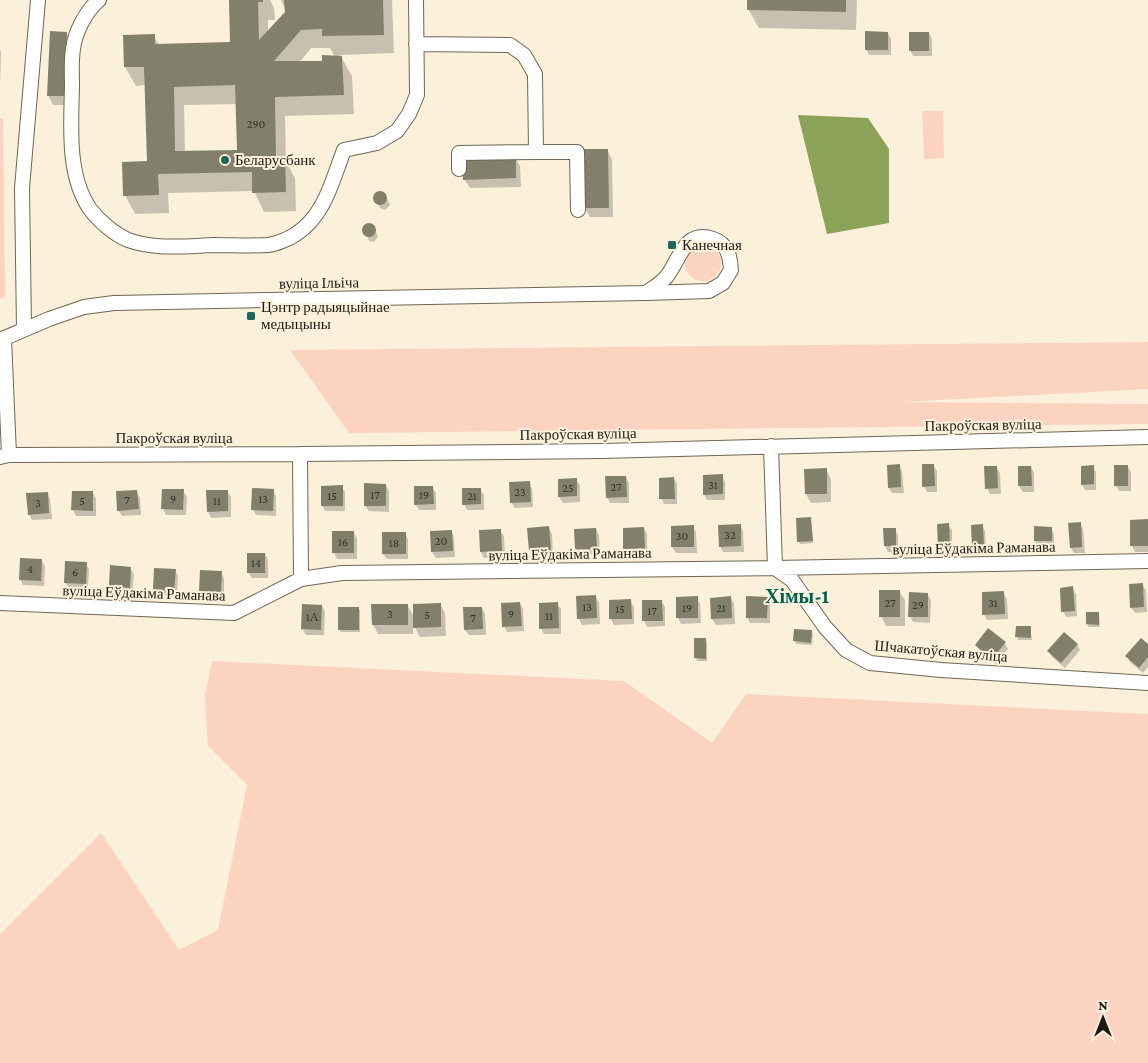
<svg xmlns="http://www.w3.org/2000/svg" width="1148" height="1063" font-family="'Crimson Pro',serif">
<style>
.green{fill:#fbd3c0}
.water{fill:#8ca258}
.shadow{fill:#0003;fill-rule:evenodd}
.building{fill:#82806b;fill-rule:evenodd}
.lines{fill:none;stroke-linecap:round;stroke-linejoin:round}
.minor-casing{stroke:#6f6653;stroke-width:16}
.minor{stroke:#fff;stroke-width:14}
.poi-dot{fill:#20675b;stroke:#fbf1db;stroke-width:2}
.labels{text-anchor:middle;stroke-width:4;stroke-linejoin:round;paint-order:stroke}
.number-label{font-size:12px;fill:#383429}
.poi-label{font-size:15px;fill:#1f1b13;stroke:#fbf1db;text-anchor:start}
.street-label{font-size:15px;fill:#1f1b13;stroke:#fbf1db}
.district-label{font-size:20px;font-weight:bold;fill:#006054;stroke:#fbf1db}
</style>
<rect width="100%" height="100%" fill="#fbf1db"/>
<path class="green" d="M922,111H943L944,158L924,159Z
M0,118H3L5,297L0,299Z
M685 263a18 18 0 1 1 36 0a18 18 0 1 1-36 0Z
M1148,342V389L902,402L1148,404V424L349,433L290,350Z
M212,661L624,681L712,743L746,694L1148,714V1063H0V934L101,833L179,950L218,930L247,785L208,746L205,695Z"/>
<path class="water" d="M798,115L868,118L889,149V223L827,234Z"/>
<path class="shadow" d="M230,0H270L274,8L275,20H268V31L286,12L281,0H392L394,53L340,55L352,76L354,114L285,116L286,162L295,178L296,211L264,212L254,191L168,193L169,213L135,214L125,195L148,163L146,85L136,86L125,67L154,36L159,45L231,43ZM311,48H330L335,57L324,62H300ZM237,104L238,151L185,152L184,105Z
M748,0H857L856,30L759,28L748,9Z
M66,33L72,42L69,105H53L48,95Z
M888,33L891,39V55H869L866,49Z
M929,33L932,39V56H913L910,50Z
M0,50L1,52L0,88Z
M607,150L612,159L613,217H590L585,208Z
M515,157L520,166L521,187L470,188L464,179Z
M382,192L385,194L390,205L385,210L380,208L375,198L376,194Z
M370,225L374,227L378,237L374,242L369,241L364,229L365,226Z
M933,465L937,471V492H927L924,486Z
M899,466L902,471L904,493H892L889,488Z
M1127,466L1131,472V491H1119L1116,486Z
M996,467L1000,473L1001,494H990L987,488Z
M1031,467L1034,473V492H1023L1019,486Z
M1093,467L1096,472V490H1085L1082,484Z
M826,469L831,479V502L811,503L806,494Z
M722,476L725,482V500H707L704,494Z
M626,477L629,483V503H610L607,497Z
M674,478L677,484V504H664L661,498Z
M576,480L580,485V502L563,503L559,497Z
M529,482L532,488L533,507L515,508L511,502Z
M386,485L389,491V512L369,511L365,506Z
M342,487L345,492V511H325L322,505Z
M432,487L436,493V510H419L416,505Z
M480,489L484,495V510H467L464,504Z
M163,490L183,491L187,497L186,515H166L163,509Z
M273,490L276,496V516L256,515L253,509Z
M227,491L231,497V517L211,518L208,512Z
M137,492L140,498L141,515L122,516L118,510Z
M47,493L50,499L52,519L32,520L29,514Z
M93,493L96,498V516H76L73,510Z
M810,518L813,543L800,544L799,542Z
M1148,522V552H1135L1132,546Z
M1080,524L1083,529L1085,553H1074L1071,548Z
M740,525L743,531L744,552H723L720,546Z
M948,525L952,530V552H942L939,546Z
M982,526L985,531L986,553H977L973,548Z
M672,527H693L696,532L697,553H676L672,547Z
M549,528L552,534L553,556L533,557L530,551Z
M644,528L647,534V554H628L625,548Z
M1051,528L1054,534V547H1038L1035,541Z
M596,529L599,535L600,554L579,555L576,549L575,530Z
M885,529H895L898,535V552H888L885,546Z
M451,531L454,537L455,557L436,558L432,552Z
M500,531L504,536L505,557L484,558L481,552L480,532Z
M353,532L357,538V559H337L334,553Z
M405,533L408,539V559H387L383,554Z
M265,554L268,560V578H252L248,572Z
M41,560L45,566L44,586L23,585L20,579Z
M86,564L89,569L88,589L69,588L65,582Z
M111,567L130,568L134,574L132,593L113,592L110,586Z
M175,571L178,576L177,596L158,595L154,589Z
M221,572L224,578V597H203L200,591Z
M1142,585L1146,590L1147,612L1135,613L1131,607Z
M1072,588L1076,594L1077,616L1066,617L1063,611Z
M899,591L905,600V626H886L881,616Z
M1003,593L1007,599L1008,619L987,620L984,614Z
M927,594L931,600L930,623L913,622L910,616Z
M578,597H595L599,602L600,624L582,625L579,619Z
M677,598H697L700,604L701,623L681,624L678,618Z
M731,598L734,604L735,624L716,625L712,619Z
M767,598L770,604V623H750L747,617Z
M630,601L634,607V624L614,625L611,619Z
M661,601L665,607V626L647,627L644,621Z
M520,603L523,609L524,631L507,632L504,626Z
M440,604L445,613L446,636L420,637L413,624V634H378L373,625L407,605L414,617Z
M557,604L561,609V634H544L541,628Z
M322,606L325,612L324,635H306L302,629Z
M358,608L360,610V632H341L340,630Z
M482,608L485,614L486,635H469L465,630Z
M1099,613L1100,627H1089L1087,624Z
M1030,627L1032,640H1018L1017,637Z
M811,632L813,634L812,645L796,644L795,641Z
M696,639L706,640L707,642V661H697L696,658Z
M1005,643L1008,649L996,664L980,651L976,645Z
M1077,644L1080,650L1065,668L1052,657L1049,651Z
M1148,645V667L1143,673L1130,662L1127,656Z"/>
<path class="building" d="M229,0H263V2H258L259,40L285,12L284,0H383L384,35L322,36V29L301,30L274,61H322V55L342,56L344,95L275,97L276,158L285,157L286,192L252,193V172L158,174L159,195L123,196L122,162L147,161L144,67H124L123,35L155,34V44L230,42ZM235,85L237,150L175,151L174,87Z
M747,0H846V12L747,10Z
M50,31L67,32L64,96H47Z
M865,31L888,32V50H865Z
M909,32H929V51H909Z
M582,149H608L609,208H583Z
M516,156V178L463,180L462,158Z
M373 198a7 7 0 1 1 14 0a7 7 0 1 1-14 0Z
M362 230a7 7 0 1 1 14 0a7 7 0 1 1-14 0Z
M900,464L901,487L888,488L887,465Z
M922,464H934L935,486L922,487Z
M1094,465V484L1081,485V466Z
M1114,465H1128V486H1114Z
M984,466H997L998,488L985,489Z
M1018,466H1031L1032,486H1018Z
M827,468V494H805L804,469Z
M723,474V494L703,495V475Z
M605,476H626L627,497L606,498Z
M674,477L675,499H659V478Z
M577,478V496L558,497V479Z
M530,481L531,502L510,503L509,482Z
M364,483L386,484V506H364Z
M343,485V506H321V486Z
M414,486H433L434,504L414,505Z
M252,488L274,489L273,511L251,510Z
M462,488H481V504L462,505Z
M162,489H184L183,510L161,509Z
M137,490L139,509L117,511L116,491Z
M206,490H228V511L207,512Z
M72,491H93V511L71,510Z
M48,492L49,513L28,515L26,493Z
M811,517L813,541L797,542L796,518Z
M1148,519V546H1130V520Z
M1081,522L1082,547L1070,548L1068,523Z
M949,523L950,547H938L937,524Z
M741,524V546L719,547L718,525Z
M983,524L984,548H972L971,525Z
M694,525V547H671V526Z
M549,526L551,550L529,551L527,528Z
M1034,526L1052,527V541H1034Z
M644,527L645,548L623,549V528Z
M596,528L597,549H575L574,529Z
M883,528H896V546H884Z
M501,529L502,551L480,552L479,530Z
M452,530L453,551L431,552L430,531Z
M332,531H354V553H332Z
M382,532H406V554H382Z
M247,553H265V573H247Z
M20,558L42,559L41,581L19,580Z
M65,561L87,562L86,584L64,583Z
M110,565L131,567L130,588L109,586Z
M154,568L176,569L174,591L153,589Z
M200,570L222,571L221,592L199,591Z
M1143,583L1144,607L1130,608L1129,584Z
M1073,586L1075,611L1061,612L1060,588Z
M879,590H900V617H879Z
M1004,591L1005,614L982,615V592Z
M909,592L928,593V617H908Z
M596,595L597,618L577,619L576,596Z
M698,596V618H676V597Z
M731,596L732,618L711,619L710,598Z
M746,596L768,597L767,618H746Z
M631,599L632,619H609V600Z
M642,600H662L663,621H642Z
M520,602L522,626L502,627L501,603Z
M558,602L559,628L539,629V603Z
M441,603V627L413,628V604Z
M302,604L322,605L321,630L301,629Z
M371,604H408V625H372Z
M338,607H359V630H338Z
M463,607H482L483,629L464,630Z
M1086,612H1099V625L1086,624Z
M1016,626H1031V638L1015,637Z
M988,628L1006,642L992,659L975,645Z
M794,629L812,630L811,643L793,641Z
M1064,632L1078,644L1061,663L1047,651Z
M694,638H706V659L694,658Z
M1141,638L1148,644V657L1139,668L1125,656Z"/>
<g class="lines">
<defs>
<path id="minor" d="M99,0C86,11 75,32 73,49C71,61 72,75 72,87C71,126 67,176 90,209C99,221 114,234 128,240C155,250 186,246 214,245C232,245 250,246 268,245C276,244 289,239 296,234C325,215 332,181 344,150L377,143L397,131L409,114L417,95L416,0
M416,44L510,45L524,55L535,74L536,152H577L578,210
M459,169V153L536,152
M24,329L22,188L38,0
M4,338L9,455
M0,340L49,319L84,307L114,303L646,293L709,291L723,283L731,270C730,256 728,244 713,239C684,229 680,260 667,276C662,283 653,288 646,293
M771,446L775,568L792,580L825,627L846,650L870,663L941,670L1148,683
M300,454L301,579
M0,457L9,455L300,454L602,451L1148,437
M0,603L234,613L301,579L342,573L775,568L1148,561"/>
</defs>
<use href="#minor" class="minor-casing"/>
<use href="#minor" class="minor"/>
</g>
<g class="poi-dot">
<circle cx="225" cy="160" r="5"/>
<rect x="667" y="240" width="10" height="10" rx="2.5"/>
<rect x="246" y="311" width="10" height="10" rx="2.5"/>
</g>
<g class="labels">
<g class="number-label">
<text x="256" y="128">290</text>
<text x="713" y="489">31</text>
<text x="616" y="491">27</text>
<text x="568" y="492">25</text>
<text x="520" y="496">23</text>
<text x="375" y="499">17</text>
<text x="424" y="499">19</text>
<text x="332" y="500">15</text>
<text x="472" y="500">21</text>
<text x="173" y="503">9</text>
<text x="263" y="503">13</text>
<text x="127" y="504">7</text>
<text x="82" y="505">5</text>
<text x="217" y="505">11</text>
<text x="38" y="507">3</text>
<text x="730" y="539">32</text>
<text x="682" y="540">30</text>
<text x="441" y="545">20</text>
<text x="343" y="546">16</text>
<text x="394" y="547">18</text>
<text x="256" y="567">14</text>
<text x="30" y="573">4</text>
<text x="75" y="576">6</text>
<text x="890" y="607">27</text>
<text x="993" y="607">31</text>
<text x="918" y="609">29</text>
<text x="587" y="611">13</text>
<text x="687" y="612">19</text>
<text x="721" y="612">21</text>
<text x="620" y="613">15</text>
<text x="652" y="615">17</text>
<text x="390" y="618">3</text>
<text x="511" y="618">9</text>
<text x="427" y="619">5</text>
<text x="549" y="620">11</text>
<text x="312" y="621">1А</text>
<text x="473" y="622">7</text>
</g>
<g class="poi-label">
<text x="235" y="165">Беларусбанк</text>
<text x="682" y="250">Канечная</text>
<text x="261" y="312">Цэнтр радыяцыйнае<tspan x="261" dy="17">медыцыны</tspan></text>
</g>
<g class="street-label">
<text transform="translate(319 283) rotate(-1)" y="5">вуліца Ільіча</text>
<text transform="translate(983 425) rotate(-1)" y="5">Пакроўская вуліца</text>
<text transform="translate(578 434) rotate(-1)" y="5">Пакроўская вуліца</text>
<text x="174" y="443">Пакроўская вуліца</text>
<text transform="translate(974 548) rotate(-1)" y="5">вуліца Еўдакіма Раманава</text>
<text transform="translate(570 554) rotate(-1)" y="5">вуліца Еўдакіма Раманава</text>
<text transform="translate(144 593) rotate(2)" y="5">вуліца Еўдакіма Раманава</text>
<text transform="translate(941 651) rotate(5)" y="5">Шчакатоўская вуліца</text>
</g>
<g class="district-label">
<text x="797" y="603">Хімы-1</text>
</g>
</g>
<g transform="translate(1103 1018)" stroke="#fbf1db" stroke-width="4" paint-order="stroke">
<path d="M0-4L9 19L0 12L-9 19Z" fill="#1f1b13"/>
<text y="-8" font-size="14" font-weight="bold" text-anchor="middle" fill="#1f1b13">N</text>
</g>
</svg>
